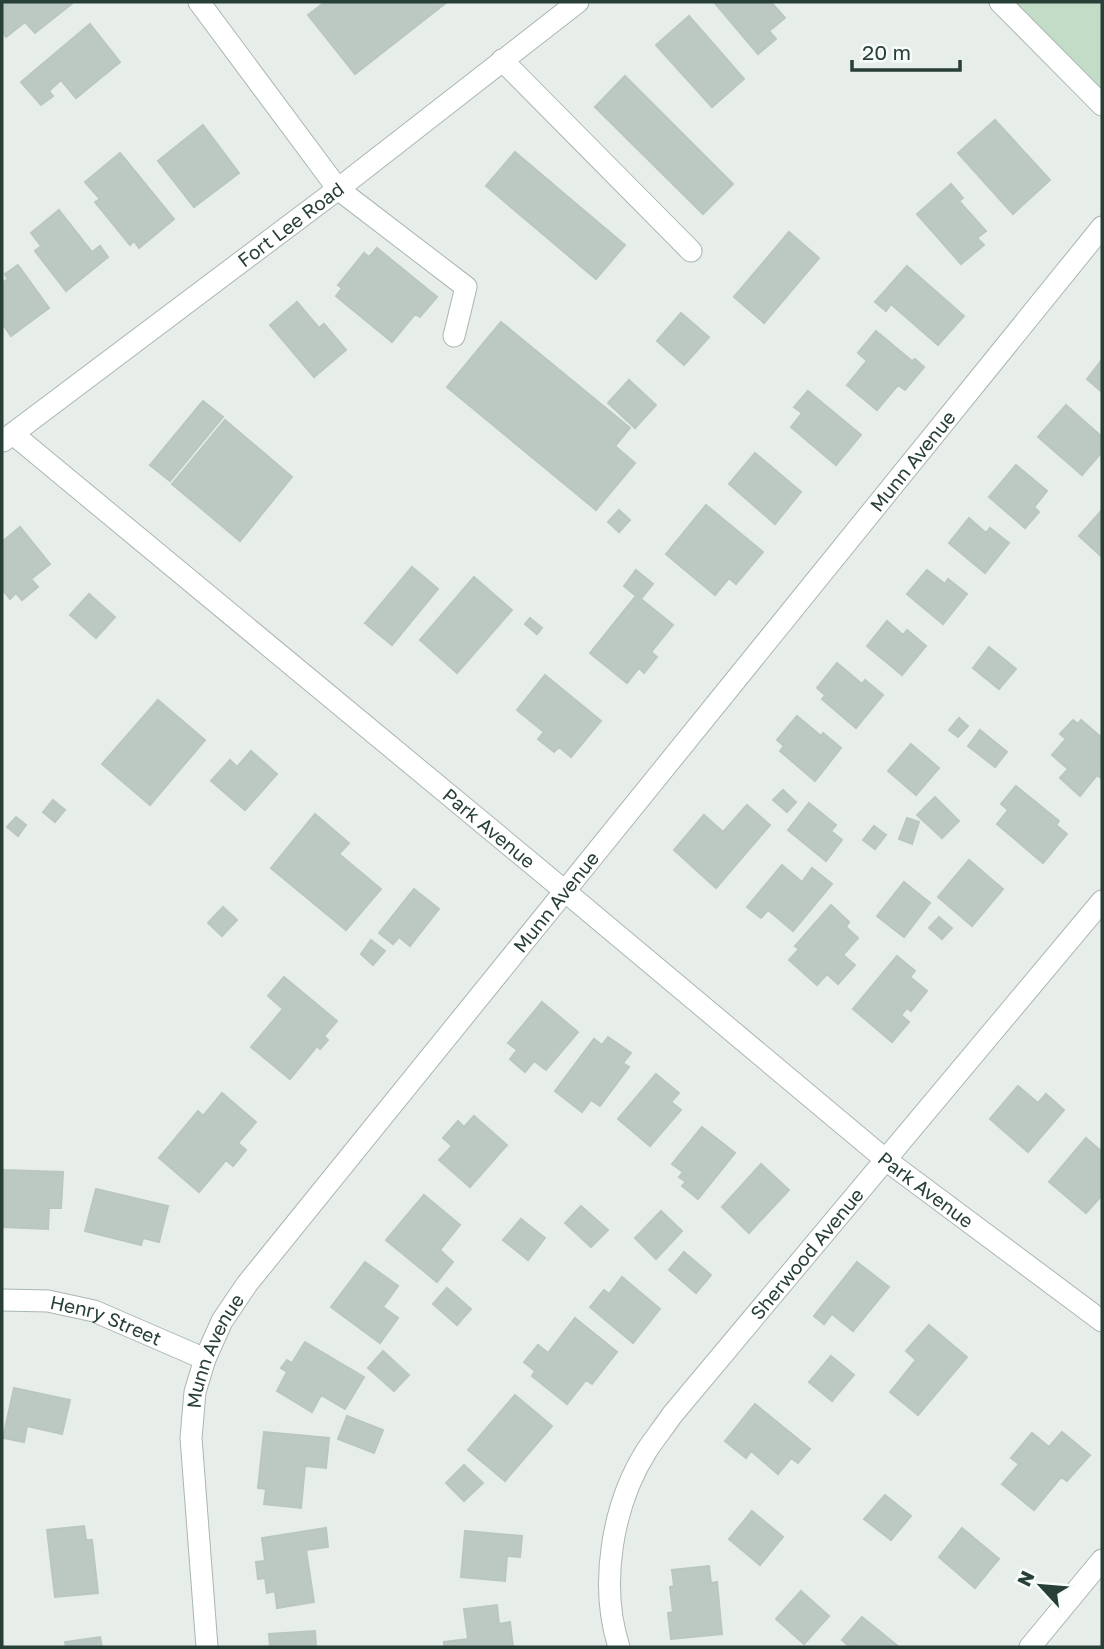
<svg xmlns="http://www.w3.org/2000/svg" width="1104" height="1649" font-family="'Golos Text',sans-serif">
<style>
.green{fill:#c2dcc8}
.building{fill:#bcc9c3;stroke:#bac7c1;stroke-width:2}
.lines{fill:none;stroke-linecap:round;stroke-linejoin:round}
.service-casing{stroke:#aab6b1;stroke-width:23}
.minor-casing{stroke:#aab6b1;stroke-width:23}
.service{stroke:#fff;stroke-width:21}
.minor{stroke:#fff;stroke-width:21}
.labels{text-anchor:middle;stroke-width:7;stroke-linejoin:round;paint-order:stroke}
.street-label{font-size:19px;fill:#273f37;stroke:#f7fbf9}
</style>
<rect width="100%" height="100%" fill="#e7eeea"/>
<path class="green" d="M1002,2H1102V101Z"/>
<path class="building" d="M2,2H74L35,33L25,22L6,37L2,31Z
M325,2H447L355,74L308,15Z
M714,2H771L785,18L769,31L776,39L758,54Z
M689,16L744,79L712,107L656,45Z
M90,24L120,62L76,98L61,80L49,91L53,96L41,105L21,82Z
M625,76L733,184L703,214L595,107Z
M995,120L1050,180L1013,214L958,153Z
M203,125L239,173L194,207L158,161Z
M515,152L625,245L596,279L486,186Z
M120,153L174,219L139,248L134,241L130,245L95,202L100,199L85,182Z
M951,184L963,198L959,201L986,231L977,238L984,245L961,264L917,214Z
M59,210L92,252L100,246L108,257L66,291L35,251L41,246L31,233Z
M789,232L819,258L764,323L734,297Z
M377,248L437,297L420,317L415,314L392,342L336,296L342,288L338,285L364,253L369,257Z
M18,265L49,308L11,336L2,323V283L8,279L5,274Z
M907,266L964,316L938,345L891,304L886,311L875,302Z
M297,302L319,328L324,324L346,350L314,377L270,325Z
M681,313L709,337L684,365L657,341Z
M501,322L630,428L615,446L635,463L596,510L447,387Z
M876,331L912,361L915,359L924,367L905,390L898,385L877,410L847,385L867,361L858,353Z
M1101,361L1102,362V392L1087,379Z
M629,380L656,405L635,428L608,403Z
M808,391L861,435L836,465L791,427L802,413L794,407Z
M203,401L223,417L170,481L150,465Z
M1066,405L1102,437V452L1082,475L1038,437Z
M225,420L292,477L240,541L172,484Z
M755,453L801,492L775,524L729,484Z
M1016,465L1047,491L1034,507L1039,512L1025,528L989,497Z
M706,505L763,552L736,584L729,578L715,595L666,554Z
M619,510L630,520L619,532L608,522Z
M1102,510V557L1079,536Z
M969,518L986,533L990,528L1009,543L985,573L949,543Z
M20,527L50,564L31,579L38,587L22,600L16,593L10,599L2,589V542Z
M412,567L438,589L392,645L365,623Z
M636,570L653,584L641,599L673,625L651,652L657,657L644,673L639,668L627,683L590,653L636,596L624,586Z
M927,570L945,584L948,579L967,594L943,624L907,594Z
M474,577L512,610L457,673L420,640Z
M89,594L115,617L96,638L70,615Z
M530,618L542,628L537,634L525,624Z
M887,621L903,635L907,630L926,646L902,675L867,646Z
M989,647L1016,669L999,689L973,668Z
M837,663L862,684L865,680L883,695L856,728L822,699L825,695L817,688Z
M545,675L601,721L571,757L559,747L554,752L538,739L544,732L517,710Z
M158,700L205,740L150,805L102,764Z
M797,716L821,736L823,733L841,748L815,781L780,751L784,746L777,740Z
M959,718L968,726L958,737L949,730Z
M1073,720L1078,724L1081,720L1102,738V779L1097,775L1080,796L1060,778L1068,769L1052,755L1066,739L1060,734Z
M980,730L1007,752L995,767L968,746Z
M911,744L939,768L916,795L888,771Z
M251,751L277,774L245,810L211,781L230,760L237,767Z
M1016,786L1059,821L1056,825L1067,834L1043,863L997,824L1008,810L1001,804Z
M783,790L796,802L787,812L773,800Z
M935,797L959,821L942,838L917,815Z
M53,800L65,810L55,822L43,812Z
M809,803L836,825L831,831L842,840L826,861L788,830Z
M747,805L770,825L716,888L674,850L704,815L723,832Z
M315,814L349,843L339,854L381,889L346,930L271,868Z
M16,817L26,825L18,836L7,827Z
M907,818L919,822L912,844L899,839Z
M874,826L886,835L875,849L863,840Z
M969,860L1003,889L972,926L938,897Z
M782,865L802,882L812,868L832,884L793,931L768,910L761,918L747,907Z
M904,882L930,903L904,937L877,916Z
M414,889L439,909L410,946L399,937L393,944L379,933Z
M831,905L849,922L846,927L858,938L843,955L855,965L838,984L827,974L817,985L789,960L799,949L795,946Z
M223,907L237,920L222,936L208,923Z
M939,917L952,928L942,939L929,928Z
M371,940L385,951L373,965L361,954Z
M897,956L915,971L910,977L927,991L911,1011L907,1008L901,1015L909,1022L892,1042L853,1009Z
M284,977L337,1021L324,1036L328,1040L320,1049L317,1046L290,1079L251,1047L283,1009L268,996Z
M542,1002L578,1032L546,1070L534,1061L525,1072L510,1059L517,1050L508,1043Z
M608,1037L631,1053L623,1063L629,1067L600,1106L591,1100L582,1112L555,1091L594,1039L602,1045Z
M656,1074L679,1093L671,1102L681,1110L650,1146L618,1119Z
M1018,1086L1038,1103L1046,1094L1064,1110L1028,1152L990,1119Z
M222,1093L256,1122L238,1143L246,1150L233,1166L226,1160L199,1192L159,1158L198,1111L203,1116Z
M474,1116L507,1145L470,1187L439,1160L452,1146L443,1138L458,1121L464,1127Z
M702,1127L735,1153L698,1199L682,1186L686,1182L679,1177L683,1172L672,1164Z
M1086,1138L1102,1152V1195L1086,1213L1049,1182Z
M761,1164L789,1190L749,1233L722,1207Z
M2,1170L63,1172L61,1208H49L48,1229L2,1227Z
M96,1189L168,1206L159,1242L143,1238L141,1245L85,1231Z
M424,1195L460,1225L440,1250L453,1262L437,1282L386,1240Z
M581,1206L608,1230L591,1247L565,1223Z
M661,1211L682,1231L656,1259L635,1238Z
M521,1219L545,1238L528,1260L503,1240Z
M684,1252L711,1275L696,1293L669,1270Z
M365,1262L398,1286L383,1307L398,1318L380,1343L331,1307Z
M857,1262L889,1287L853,1331L832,1314L824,1324L814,1316Z
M622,1277L660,1309L633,1343L590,1307L604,1290L609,1294Z
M447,1288L471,1309L457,1325L433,1304Z
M575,1318L617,1352L592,1384L586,1380L567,1404L532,1376L535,1371L524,1362L538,1345L548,1353Z
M929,1325L967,1357L918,1415L890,1392L916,1360L906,1351Z
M305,1342L364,1377L345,1409L321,1395L312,1412L277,1391L287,1372L281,1368L287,1360L292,1363Z
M383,1351L409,1375L394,1391L368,1368Z
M831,1356L854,1375L832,1401L809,1382Z
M14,1388L70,1400L62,1434L27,1426L24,1442L3,1438Z
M515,1395L552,1426L505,1481L468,1450Z
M755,1404L810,1449L798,1463L791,1458L778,1474L751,1451L746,1458L725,1441Z
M347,1416L383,1430L374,1453L338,1439Z
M264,1432L329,1438L326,1468L305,1466L301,1508L264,1504L266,1489L258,1488Z
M1062,1432L1090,1455L1067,1481L1061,1477L1034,1510L1002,1484L1019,1464L1011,1458L1032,1433L1049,1447Z
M464,1465L483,1483L464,1501L446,1483Z
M885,1495L911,1516L891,1540L864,1519Z
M752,1511L783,1537L760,1565L729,1539Z
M84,1526L86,1540H92L98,1593L55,1597L47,1530Z
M326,1528L328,1547L306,1550L314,1602L277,1608L275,1591L267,1593L265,1578L258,1579L256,1562L265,1561L262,1538Z
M962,1528L999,1559L975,1588L939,1557Z
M465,1531L522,1536L520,1557L507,1556L505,1581L461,1577Z
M709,1566L711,1583L717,1582L722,1634L671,1639L668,1613L673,1612L670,1587L674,1586L672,1570Z
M801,1591L829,1616L804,1644L776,1619Z
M497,1605L499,1624L510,1622L513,1647H444V1642L468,1639L464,1609Z
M862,1617L899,1647H850L842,1640Z
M315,1631L316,1647H270L269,1634Z
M100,1637L102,1647H66L65,1642Z"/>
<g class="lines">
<defs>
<path id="service" d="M502,60L691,251
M338,189L466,287L454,336"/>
<g id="minor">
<path d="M199,2L338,189"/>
<path d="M1000,2L1102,105"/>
<path id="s1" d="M13,434L542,872L886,1160L1102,1321"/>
<path id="s2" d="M3,441L338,189L578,2"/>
<path id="s3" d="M2,1300L48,1301L94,1311L205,1359"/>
<path id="s4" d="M207,1647L191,1438L195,1392L205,1359L222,1321L247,1284L1102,227"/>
<path id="s5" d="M619,1647C599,1585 612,1505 647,1450C655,1438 664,1427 672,1415L1102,901"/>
<path d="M1030,1647L1102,1560"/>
</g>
</defs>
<use href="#service" class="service-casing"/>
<use href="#minor" class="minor-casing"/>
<use href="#service" class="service"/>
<use href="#minor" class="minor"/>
</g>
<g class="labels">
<g class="street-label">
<text dy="7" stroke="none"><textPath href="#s2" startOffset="360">Fort Lee Road</textPath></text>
<text dy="7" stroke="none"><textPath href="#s4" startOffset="1435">Munn Avenue</textPath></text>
<text dy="7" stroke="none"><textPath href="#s1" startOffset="618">Park Avenue</textPath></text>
<text dy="7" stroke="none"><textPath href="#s4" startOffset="868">Munn Avenue</textPath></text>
<text dy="7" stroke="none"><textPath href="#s1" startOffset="1185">Park Avenue</textPath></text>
<text dy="7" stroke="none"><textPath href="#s5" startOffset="458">Sherwood Avenue</textPath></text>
<text dy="7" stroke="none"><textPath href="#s3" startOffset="107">Henry Street</textPath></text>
<text dy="7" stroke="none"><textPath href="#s4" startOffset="301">Munn Avenue</textPath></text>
</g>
</g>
<rect width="1104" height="1649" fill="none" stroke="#273f37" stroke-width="7"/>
<g transform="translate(1041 1586) rotate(296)" stroke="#f7fbf9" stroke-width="5" paint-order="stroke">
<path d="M0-5L12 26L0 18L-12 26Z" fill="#273f37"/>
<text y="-10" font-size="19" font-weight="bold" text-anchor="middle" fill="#273f37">N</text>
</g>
<path d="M852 60v10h108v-10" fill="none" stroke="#273f37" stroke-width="3.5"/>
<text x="862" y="60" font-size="21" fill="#273f37" stroke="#f7fbf9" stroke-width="5" paint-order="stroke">20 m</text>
</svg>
